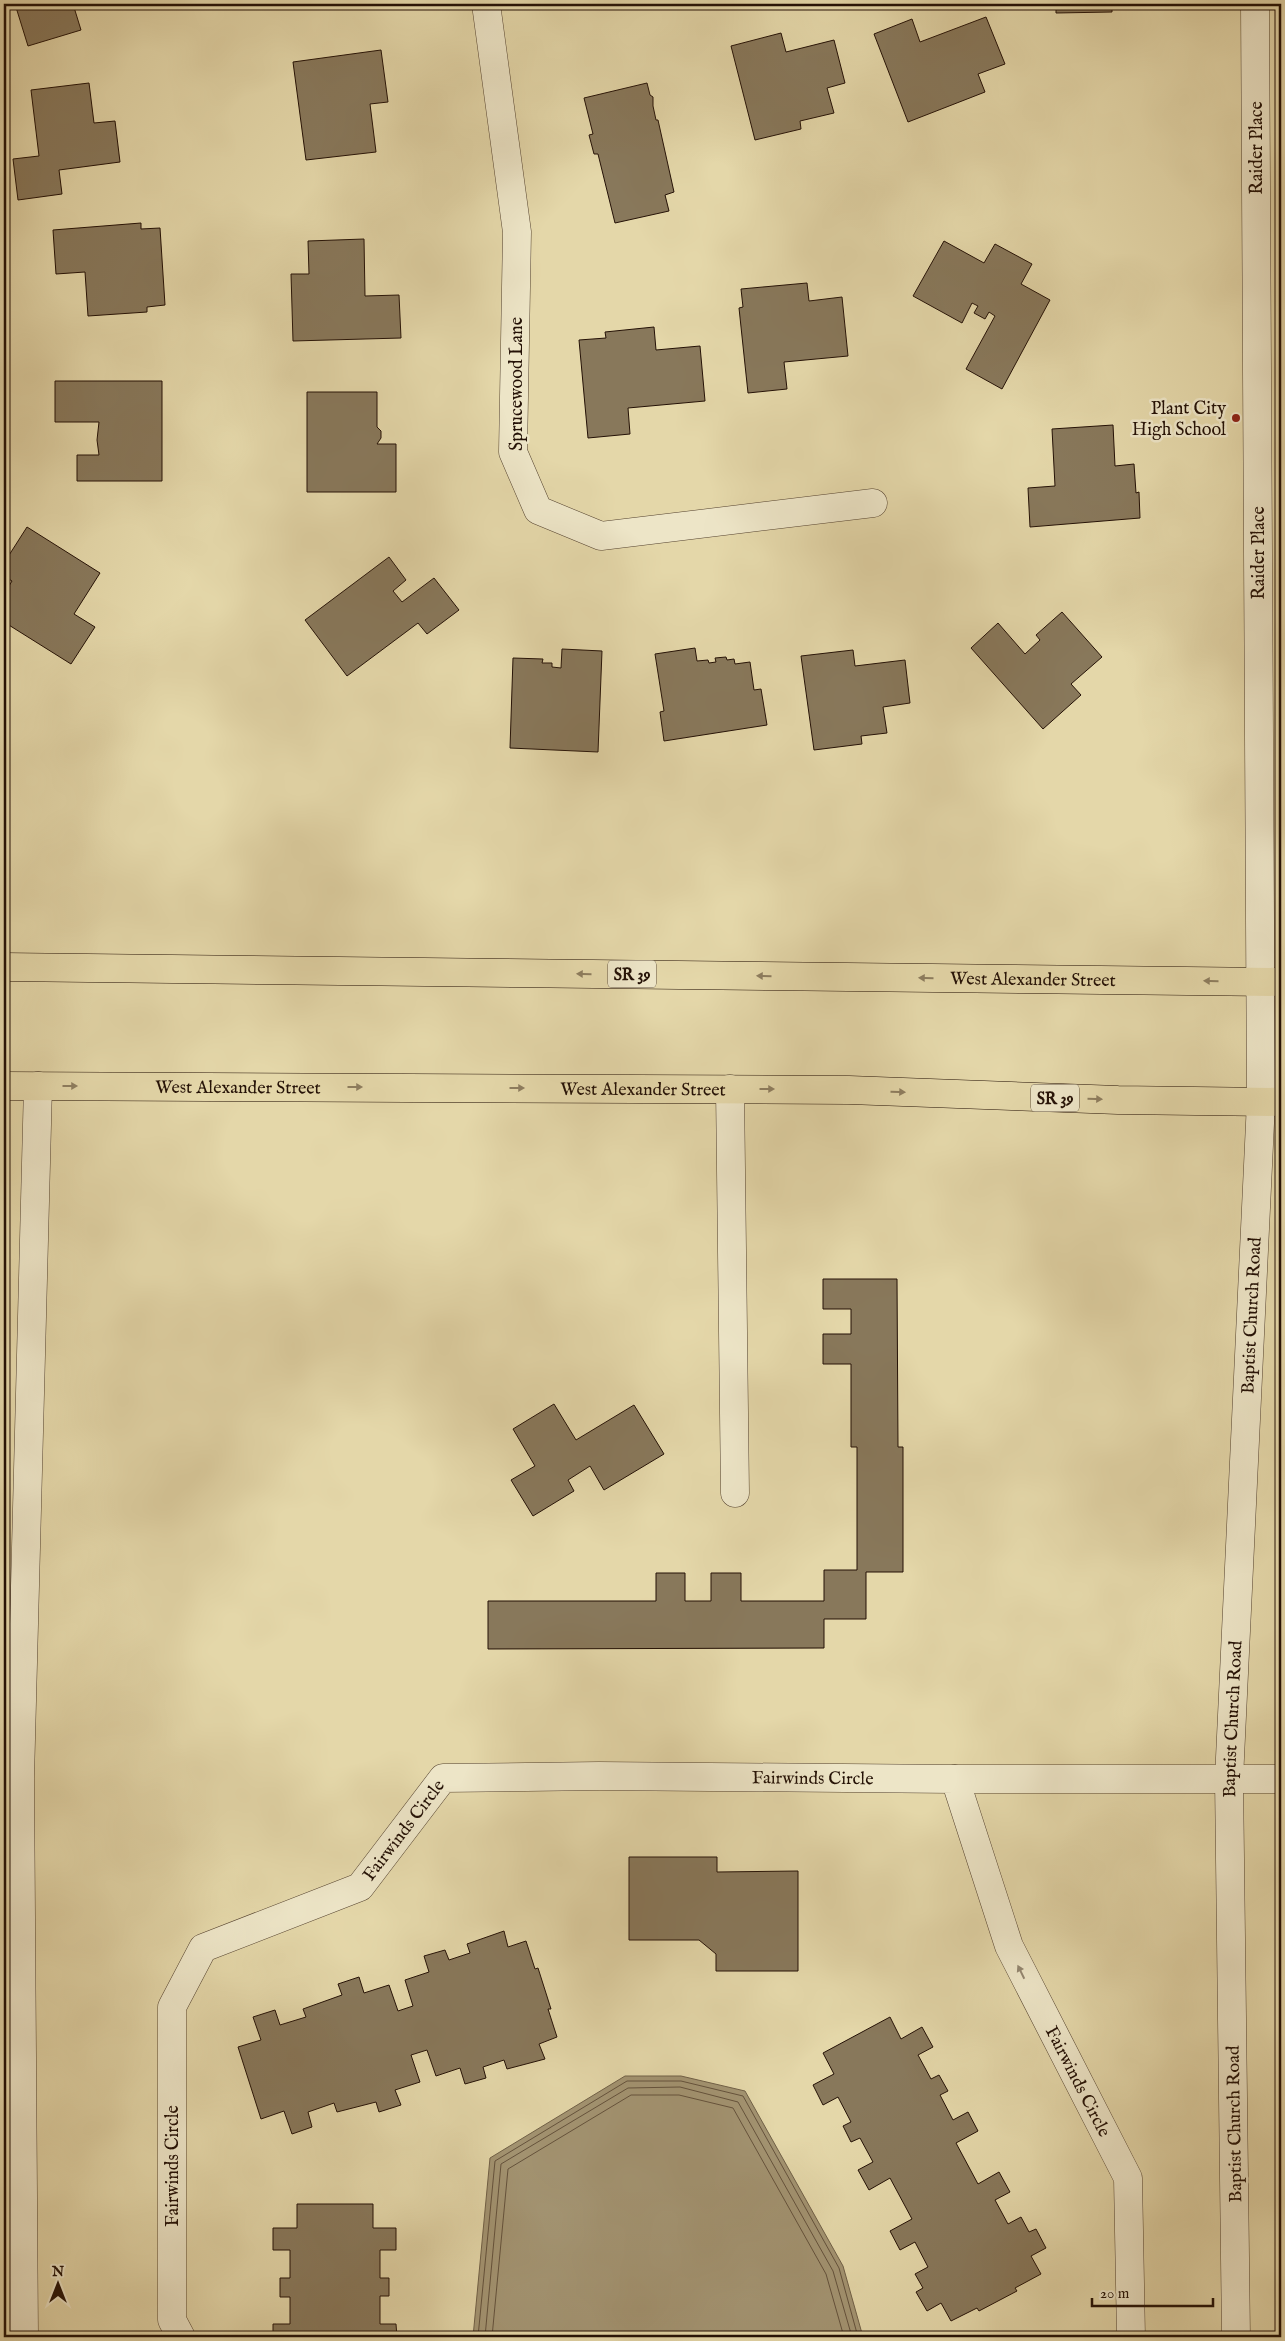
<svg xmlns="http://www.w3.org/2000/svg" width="1285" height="2341" font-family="'IM FELL English',serif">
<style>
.water{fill:#a39472;stroke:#706047}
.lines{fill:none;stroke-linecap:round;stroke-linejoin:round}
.shore{stroke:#64523c;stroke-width:1}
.building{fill:#88785b;stroke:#241106}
.minor-casing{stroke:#54422f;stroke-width:29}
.major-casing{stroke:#241106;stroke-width:29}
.minor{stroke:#ede5c7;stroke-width:28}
.major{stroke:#e4d7a9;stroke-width:28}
.oneway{fill:#8e7e60}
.oneway2{fill:#938670}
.poi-dot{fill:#8f2418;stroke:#ede5c7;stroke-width:2}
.labels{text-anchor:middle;stroke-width:5;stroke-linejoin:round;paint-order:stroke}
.shield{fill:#ede5c7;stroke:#605140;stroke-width:1}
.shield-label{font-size:16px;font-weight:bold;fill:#241106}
.street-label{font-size:18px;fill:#241106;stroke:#ede5c7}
.poi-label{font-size:18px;fill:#241106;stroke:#ede5c7;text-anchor:end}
</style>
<rect width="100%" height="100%" fill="#e4d7a9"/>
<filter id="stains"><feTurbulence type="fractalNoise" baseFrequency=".004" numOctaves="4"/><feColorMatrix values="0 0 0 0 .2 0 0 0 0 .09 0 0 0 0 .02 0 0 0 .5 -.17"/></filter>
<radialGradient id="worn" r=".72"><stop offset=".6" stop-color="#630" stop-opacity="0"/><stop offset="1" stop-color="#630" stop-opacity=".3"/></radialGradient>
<path class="water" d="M625,2076H681L745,2091L843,2266L863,2337H473L490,2158Z"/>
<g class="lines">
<path class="shore" d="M478,2337L495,2161L627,2081H681L743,2096L839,2268L858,2337
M485,2337L501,2164L628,2088L680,2087L738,2102L833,2271L852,2337
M492,2337L508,2169L631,2095H679L733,2108L826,2274L844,2337"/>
</g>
<path class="building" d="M15,4H73L81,30L28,46Z
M1056,4H1112V12L1056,13Z
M986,17L1005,64L978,74L985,92L908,122L874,34L912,19L920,42Z
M781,33L786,52L834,40L845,83L827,88L834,113L800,121L801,129L755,140L731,46Z
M381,50L388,102L370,104L376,152L306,160L293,62Z
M89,83L94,123L115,121L120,162L59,170L62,194L18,200L13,159L39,156L31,90Z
M647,83L650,95L653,97V106L656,120H658L674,192L665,195L669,211L615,223L598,154H594L589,135L593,134L584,98Z
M141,223V229L160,228L165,305L147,307V312L88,316L85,272L56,274L53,230Z
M364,239L365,296L399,295L401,338L293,341L291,274H309L308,241Z
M944,241L984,263L995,244L1032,264L1021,284L1050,300L1002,389L966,369L995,316L989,312L985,319L974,313L978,306L972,303L962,323L913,296Z
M807,283L809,301L842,297L848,356L784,362L787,389L748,393L739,308L743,307L741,289Z
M654,327L656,350L700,346L705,401L628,408L630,434L588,438L579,340L606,338L605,332Z
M55,381H162V481H77V455H99L97,440L99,422H55Z
M307,392H377V427L381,431V438L377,444H396V492H307Z
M1113,425L1115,466L1134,464L1136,493L1139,492L1140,518L1030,527L1028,488L1055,486L1052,429Z
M27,527L100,573L74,614L95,627L71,664L4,622V594L12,581L4,576V563Z
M389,557L406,580L393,591L402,602L434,578L459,610L427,634L418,623L347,676L305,620Z
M1062,612L1102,657L1071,684L1081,695L1043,729L971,648L998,623L1025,654L1040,640L1036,635Z
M695,648L697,661L708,660L709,663L716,662L715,658L726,657L727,660L734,659L735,664L750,662L754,690L761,689L767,725L664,741L660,712L664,711L655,654Z
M562,649L602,651L598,752L510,748L513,658L543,659L542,663H552V667L561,668Z
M853,650L855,666L905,660L910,703L883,707L887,733L861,736L862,744L814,750L801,656Z
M823,1279H897L898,1447H903V1572H866V1619H824V1648L488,1649V1601H656V1573H685V1601H711V1573H741V1601H824V1570H857V1447H851V1364H823V1334H851V1309H823Z
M554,1404L576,1440L634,1405L664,1454L604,1490L590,1466L568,1480L574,1491L533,1516L511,1480L535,1466L513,1429Z
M629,1857H717V1872L798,1871V1971H716V1954L699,1940H629Z
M504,1931L508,1947L526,1941L535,1969L538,1968L551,2009H548L557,2037L539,2044L545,2059L507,2069L504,2060L483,2067L486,2078L465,2084L460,2068L436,2076L427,2050L411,2055L420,2082L395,2090L401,2105L379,2112L376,2102L337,2112L334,2103L308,2112L312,2127L292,2134L284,2111L261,2119L238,2047L261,2040L253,2017L275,2010L280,2025L306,2017L303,2009L342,1995L338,1984L359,1977L364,1993L389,1985L398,2011L413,2006L405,1980L429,1972L424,1956L445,1950L449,1960L470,1953L467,1944Z
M890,2017L901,2039L922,2027L933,2047L918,2055L931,2079L939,2075L948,2091L940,2095L953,2120L968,2112L978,2131L956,2143L978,2184L999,2172L1010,2192L995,2200L1008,2224L1021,2217L1029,2232L1036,2229L1046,2248L1031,2256L1041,2274L1015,2288L1017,2291L979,2311L977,2308L951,2321L941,2303L927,2311L916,2292L923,2288L915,2274L928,2267L915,2242L900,2250L890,2231L912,2219L890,2178L869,2190L858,2170L873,2162L860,2138L851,2142L843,2126L851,2122L838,2097L823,2105L813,2085L834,2074L823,2053Z
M297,2204H373V2228H396V2250H380V2278H389V2296H380V2324H396L397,2337H273V2324H290V2297H280V2278H290V2250H273V2228H297Z"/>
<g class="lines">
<defs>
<g id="minor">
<path d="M486,4L517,232L513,452L538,510L601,536L873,503"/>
<path d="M730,1089L735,1493"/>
<path d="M955,1779H1281"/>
<path d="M24,2337L20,1778L38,1086"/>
<path id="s1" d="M181,2337L172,2320V2007L203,1948L360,1887L443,1778L599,1776L955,1779L1009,1946L1128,2178L1131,2337"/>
<path id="s2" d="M1236,2337L1229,1779L1261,1102L1255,4"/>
</g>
<g id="major">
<path id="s3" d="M4,967L1281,982"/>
<path id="s4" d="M4,1086L849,1090L1118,1100L1281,1102"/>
</g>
</defs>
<use href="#minor" class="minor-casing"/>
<use href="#major" class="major-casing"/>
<use href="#minor" class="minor"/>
<use href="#major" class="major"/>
</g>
<defs><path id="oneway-solid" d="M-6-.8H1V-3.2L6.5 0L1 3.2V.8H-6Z" transform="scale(1.25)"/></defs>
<g class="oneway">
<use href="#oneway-solid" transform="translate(584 974) rotate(-179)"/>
<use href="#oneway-solid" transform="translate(764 976) rotate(-179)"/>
<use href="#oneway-solid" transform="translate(926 978) rotate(-179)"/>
<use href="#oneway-solid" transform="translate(1211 981) rotate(-179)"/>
<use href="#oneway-solid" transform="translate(70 1086)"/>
<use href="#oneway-solid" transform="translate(355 1087)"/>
<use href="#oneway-solid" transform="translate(517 1088)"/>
<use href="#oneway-solid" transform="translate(767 1089)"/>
<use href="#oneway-solid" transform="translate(898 1092) rotate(2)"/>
<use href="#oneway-solid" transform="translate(1095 1099) rotate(2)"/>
</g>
<use class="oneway2" href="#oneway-solid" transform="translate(1021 1972) rotate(-116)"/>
<circle class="poi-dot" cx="1236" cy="418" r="5"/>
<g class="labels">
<g class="shield">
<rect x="608" y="960.5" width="48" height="27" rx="4"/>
<rect x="1031" y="1084.5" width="48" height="27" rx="4"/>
</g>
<g class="shield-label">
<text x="632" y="980">SR 39</text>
<text x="1055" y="1104">SR 39</text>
</g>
<g class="street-label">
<text transform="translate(1256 148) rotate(-90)" y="6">Raider Place</text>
<text transform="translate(516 384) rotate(-90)" y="6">Sprucewood Lane</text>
<text transform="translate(1258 553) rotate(-90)" y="6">Raider Place</text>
<text dy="6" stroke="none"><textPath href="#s3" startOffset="1029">West Alexander Street</textPath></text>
<text dy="6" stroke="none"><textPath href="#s4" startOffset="234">West Alexander Street</textPath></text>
<text dy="6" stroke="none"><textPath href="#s4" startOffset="639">West Alexander Street</textPath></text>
<text dy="6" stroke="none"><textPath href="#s2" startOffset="1022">Baptist Church Road</textPath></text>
<text dy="6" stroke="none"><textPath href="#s2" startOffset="618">Baptist Church Road</textPath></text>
<text dy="6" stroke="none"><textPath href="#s1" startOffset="1074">Fairwinds Circle</textPath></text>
<text dy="6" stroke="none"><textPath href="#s1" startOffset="639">Fairwinds Circle</textPath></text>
<text dy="6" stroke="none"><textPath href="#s1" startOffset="1544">Fairwinds Circle</textPath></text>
<text transform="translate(1234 2124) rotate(-91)" y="6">Baptist Church Road</text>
<text transform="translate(172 2166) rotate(-90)" y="6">Fairwinds Circle</text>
</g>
<g class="poi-label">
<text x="1226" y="414">Plant City<tspan x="1226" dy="21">High School</tspan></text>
</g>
</g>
<rect width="1285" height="2341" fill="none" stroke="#e4d7a9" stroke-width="20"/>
<rect x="5" y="5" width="1275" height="2331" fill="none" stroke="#241106" stroke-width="2.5"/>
<rect x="10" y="10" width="1265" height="2321" fill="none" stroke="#241106"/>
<g transform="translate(58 2284)" stroke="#ede5c7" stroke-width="4" paint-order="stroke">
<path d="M0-4L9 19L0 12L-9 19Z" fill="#241106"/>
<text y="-8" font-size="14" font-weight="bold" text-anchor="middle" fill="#241106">N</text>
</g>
<path d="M1092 2298v8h121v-8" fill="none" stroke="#241106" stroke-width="2.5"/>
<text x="1100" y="2298" font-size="15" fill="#241106" stroke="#ede5c7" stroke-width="4" paint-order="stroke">20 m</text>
<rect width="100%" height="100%" filter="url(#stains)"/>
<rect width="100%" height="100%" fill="url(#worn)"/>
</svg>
